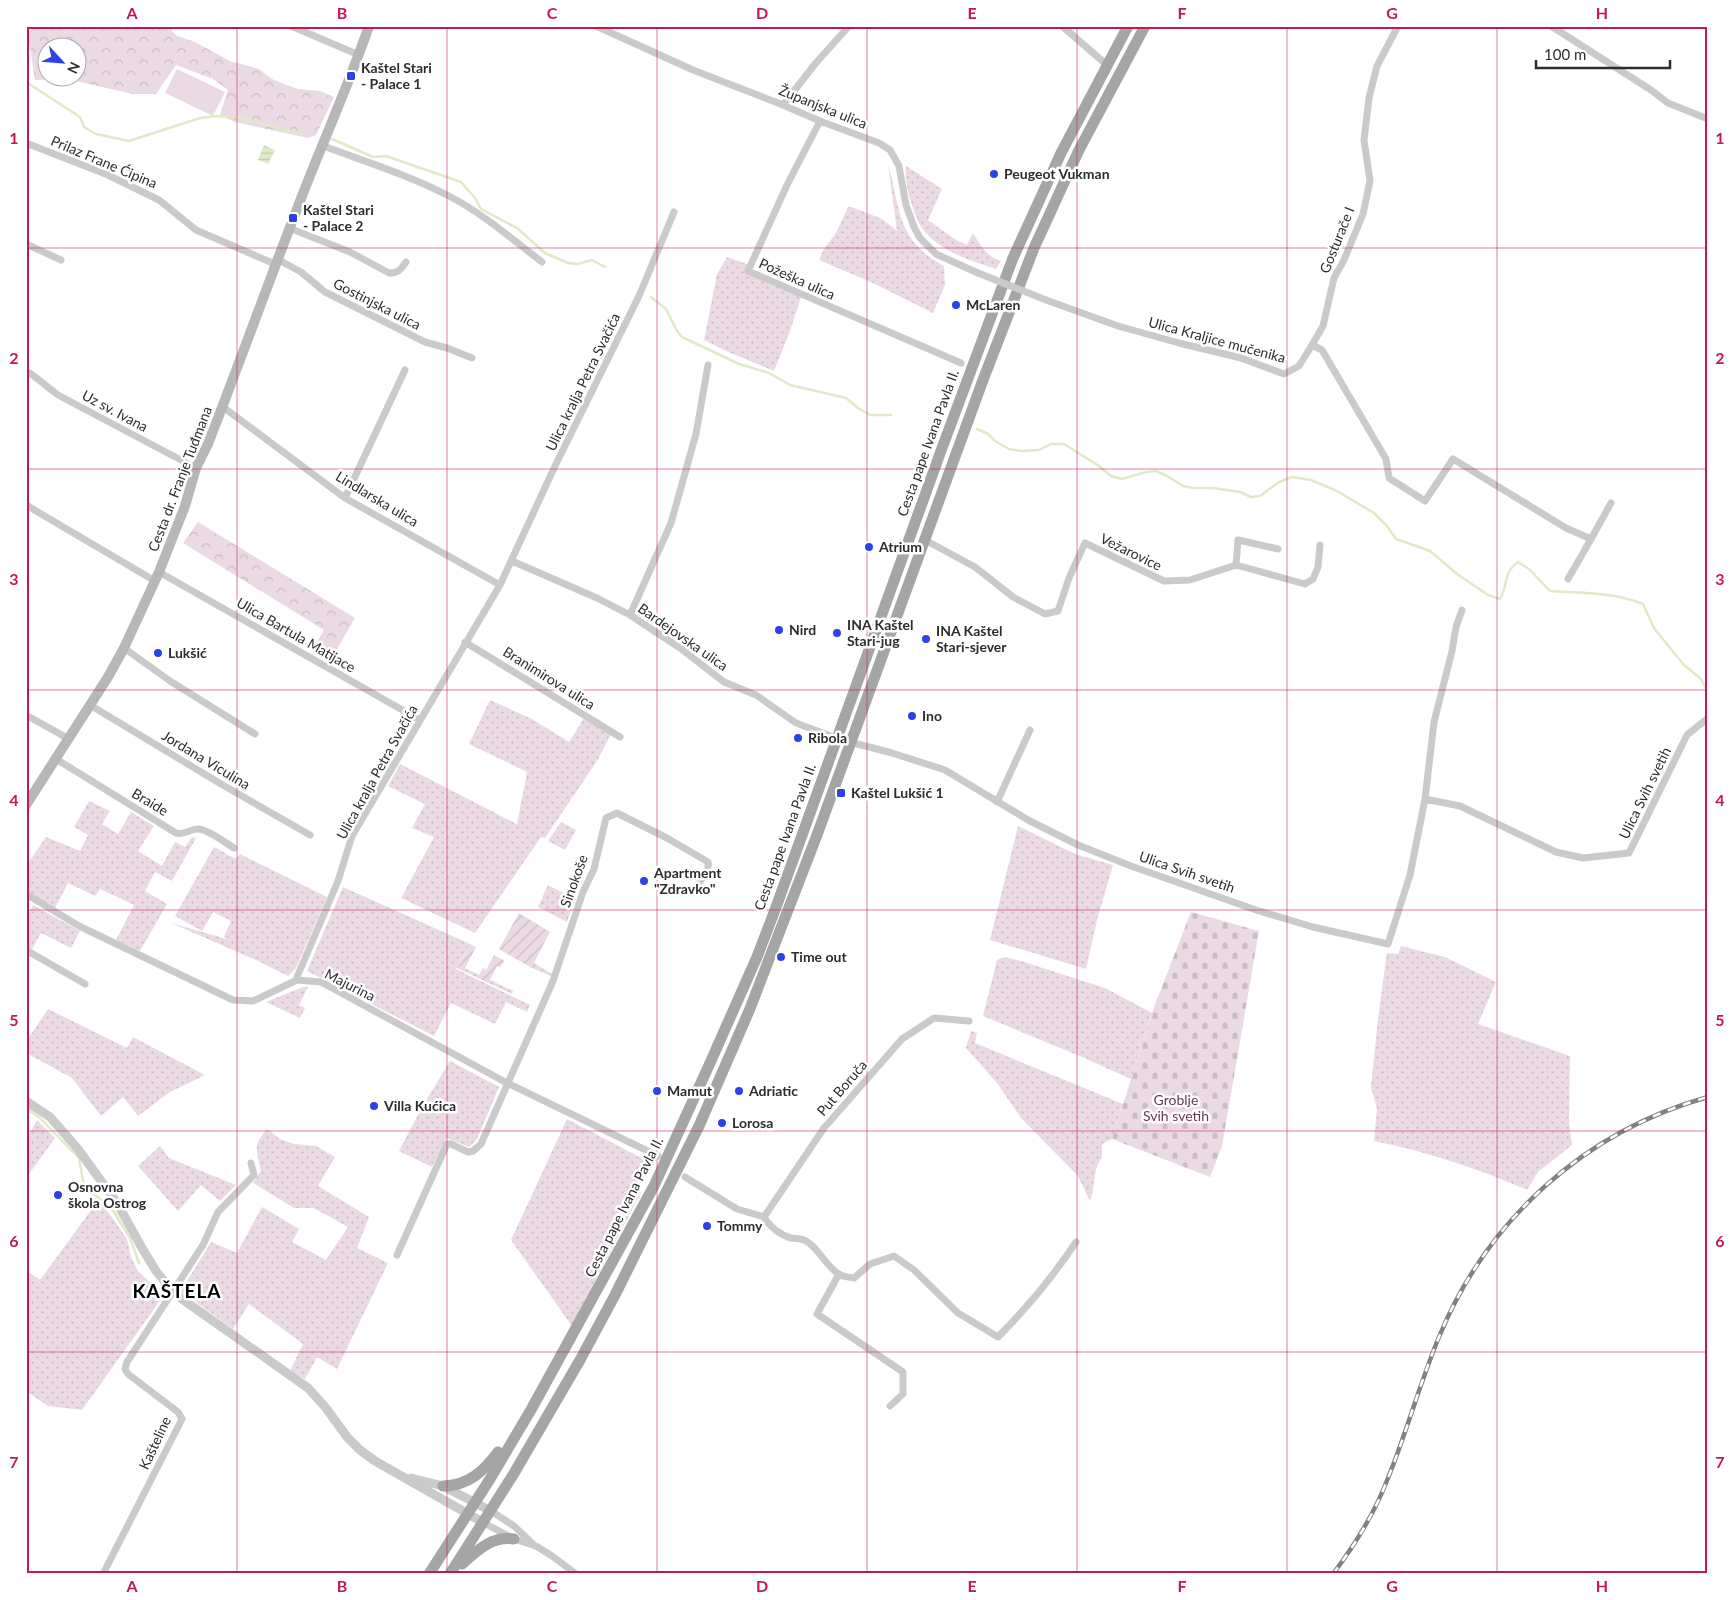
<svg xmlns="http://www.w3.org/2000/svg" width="1734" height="1600" font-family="Lato,sans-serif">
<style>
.grass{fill:url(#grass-dots)}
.forest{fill:url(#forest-crowns);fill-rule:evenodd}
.cemetery{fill:url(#cemetery-stones)}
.park{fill:#ebdae4}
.garden{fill:url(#garden-furrows)}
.water{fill:url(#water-rules)}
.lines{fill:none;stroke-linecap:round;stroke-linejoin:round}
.stream{stroke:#deebc6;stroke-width:2.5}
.minor{stroke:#cacaca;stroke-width:7}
.tertiary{stroke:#cacaca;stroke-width:9}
.secondary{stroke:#b7b7b7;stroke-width:10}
.primary{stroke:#a5a5a5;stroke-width:11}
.rail-casing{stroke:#828282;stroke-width:4.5}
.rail{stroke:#fff;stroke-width:2.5;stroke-dasharray:8;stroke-linecap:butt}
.minor-bridge{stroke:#cacaca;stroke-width:7}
.grid{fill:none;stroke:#c2185b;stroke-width:1;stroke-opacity:0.55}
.poi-dot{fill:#2e42e6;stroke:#fff;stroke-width:2}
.labels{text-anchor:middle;stroke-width:5;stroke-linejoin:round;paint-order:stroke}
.poi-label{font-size:14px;font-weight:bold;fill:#2d2d2d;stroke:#fff;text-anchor:start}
.street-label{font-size:14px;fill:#2d2d2d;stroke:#fff}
.park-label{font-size:14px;fill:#693b52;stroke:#fff}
.district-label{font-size:19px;font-weight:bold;letter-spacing:1px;fill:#000;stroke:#fff}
.neatline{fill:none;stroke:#c2185b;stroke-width:2}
.grid-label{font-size:16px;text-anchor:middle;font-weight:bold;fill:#c2185b}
</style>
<defs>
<pattern id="grass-dots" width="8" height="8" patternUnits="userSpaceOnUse" patternTransform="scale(1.25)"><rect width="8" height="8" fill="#ebdae4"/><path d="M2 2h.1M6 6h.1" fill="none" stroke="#cabbc4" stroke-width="1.8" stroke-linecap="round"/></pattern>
<pattern id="forest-crowns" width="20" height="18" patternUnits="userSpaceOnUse" patternTransform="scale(1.25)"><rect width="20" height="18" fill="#ebdae4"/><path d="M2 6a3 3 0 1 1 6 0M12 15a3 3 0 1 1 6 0" fill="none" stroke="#cabbc4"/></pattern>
<pattern id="cemetery-stones" width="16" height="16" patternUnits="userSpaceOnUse" patternTransform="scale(1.25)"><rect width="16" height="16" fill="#ebdae4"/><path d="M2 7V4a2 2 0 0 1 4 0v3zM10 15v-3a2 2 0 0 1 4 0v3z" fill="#cabbc4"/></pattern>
<pattern id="garden-furrows" width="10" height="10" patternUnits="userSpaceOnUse" patternTransform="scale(1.25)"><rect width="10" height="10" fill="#ebdae4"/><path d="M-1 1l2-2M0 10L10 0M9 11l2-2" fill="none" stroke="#cabbc4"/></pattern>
<pattern id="water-rules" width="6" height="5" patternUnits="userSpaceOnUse" patternTransform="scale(1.25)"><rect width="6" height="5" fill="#deebc6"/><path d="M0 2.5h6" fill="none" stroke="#bfcaaa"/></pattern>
</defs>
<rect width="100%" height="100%" fill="#fff"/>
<path class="grass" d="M888,164C901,210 896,240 944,266L945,285L933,313L873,283L819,260L824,249L836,233L848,207H852L882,219L897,231Z
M906,166L942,189L928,220L956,240L967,245L973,233C981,246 986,256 1001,261L996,269C972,261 942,252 925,232C919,225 916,216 913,208C908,195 905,180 906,166Z
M727,257L747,264V274L801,297L790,331L774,371L726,351L704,340L717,274Z
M490,700L532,719L569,742L584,718L611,734L597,761L545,838L541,837L475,933L401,898L434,837L412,828L425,804L388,786L400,764L517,824L527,772L469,744Z
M89,801L110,811L102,824L118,834L131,812L154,826L138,851L162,866L175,842L185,847L192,837L196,838L172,881L155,872L145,891L167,904L140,951L116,940L134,905L100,889L95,896L68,883L55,908L26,890V866L46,837L80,851L88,835L74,827Z
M561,822L576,830L565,850L548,841Z
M1018,826L1075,854L1113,865L1097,920L1086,969L990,940Z
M214,847L236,859L240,854L327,897L296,968L288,976L256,960L171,923L230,940L224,937L231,921L213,912L202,931L175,916Z
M548,885L575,899L567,922L538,907Z
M343,887L470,944L456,969L530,1005L527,1012L506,1002L495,1024L451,1003L434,1036L307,971Z
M33,905L80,931L71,948L41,933L32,949L26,946V919Z
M1401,946L1445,957L1496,982L1478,1024L1570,1056L1569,1122L1572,1145L1538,1172L1527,1190C1480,1169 1424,1151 1374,1141L1377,1109L1371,1087L1378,1019L1387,953L1398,954Z
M1004,957L1021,961L1105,988L1152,1013L1131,1079L1082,1057L983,1016L997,960Z
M303,987H308L299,1005L305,1008L300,1018L266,1002Z
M48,1009L127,1048L133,1037L205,1075L170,1092L138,1116L123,1097L101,1116L72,1078L26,1053V1042Z
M971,1031L977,1033L975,1043L1123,1104L1112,1139L1102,1144V1158C1092,1170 1096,1186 1090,1201L1078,1176L1021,1118L997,1083L966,1048Z
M450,1061L499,1087L477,1139L469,1147L447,1138L432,1167L399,1151L421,1109Z
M567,1119L649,1162L635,1189L641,1192L572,1326L511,1240Z
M37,1120L55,1138L29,1174L26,1173V1140Z
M267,1129L280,1139L294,1144L316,1146L335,1157L318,1186L369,1217L357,1248L388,1263L337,1369L317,1357L305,1379L290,1371L303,1344L249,1304L233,1329L181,1291L211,1242L237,1253L262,1207L299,1229L292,1242L326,1260L348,1227L314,1208H294L253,1183L261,1171C257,1151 252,1146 267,1129Z
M160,1146L169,1158L236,1185L220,1201L201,1185L178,1211L138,1166Z
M97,1202L109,1213L127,1239L131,1257L138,1271L164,1295L82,1410L48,1406L26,1391V1270L40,1280Z"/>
<path class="forest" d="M26,26H174L171,30L177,36L195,42L230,61L259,69L272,79L284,84L298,89L320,91L334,97L316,135L308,138L235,122L220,115L228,90L213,79L176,65L156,94H133L67,79L35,80L30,47L26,45ZM48,48H78V78H48Z
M198,522L355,618L330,661L312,650L324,630L183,543Z"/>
<path class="cemetery" d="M1191,912L1259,931L1222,1146L1210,1177L1112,1139L1154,1007Z"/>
<path class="park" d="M177,69L225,92L213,116L165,93Z"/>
<path class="garden" d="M519,913L550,932L534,963L552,974L551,976L530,967L499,949Z
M470,944L476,947L465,968L479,975L483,968L486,970L494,955L505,961L500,967L497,966L490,980L513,991L512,994L457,968Z"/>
<path class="water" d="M264,145L275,150L268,164L258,160Z"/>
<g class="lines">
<path class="stream" d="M26,82L80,117L84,127L96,134L129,141L200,118L216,116L237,117L302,134
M332,139L373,157L386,156L461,182L475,198L481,209L517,228L545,253L568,263L577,264L592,260L605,267
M651,297L666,309L677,331L682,337L739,364L769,373L790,385L846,398L858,408L870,415H891
M977,429L988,434L995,441L1009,449L1021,451L1039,450L1051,444H1064L1099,466L1111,476L1122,479L1146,472L1156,471L1167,476L1183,486L1193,488H1213L1240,492L1251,497L1260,496L1279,482L1292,477L1311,480L1337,491L1374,513L1387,526L1396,539L1430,551L1457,574L1488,595L1500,599C1509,584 1502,574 1518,562L1529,569L1550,591C1582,593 1613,592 1643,604L1654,628L1683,664L1701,679L1708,692
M26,1108L39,1117L79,1158L84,1186L112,1209L130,1238L139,1263"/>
<path class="minor" d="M291,26L359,55
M596,26L693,70L783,105L820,121L879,143L890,150L899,166L906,205L914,227L920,238L936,254L978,273
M1062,26L1107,65
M1551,26L1651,90L1668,103L1708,119
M783,105L815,64L849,26
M820,121L787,185L748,271L961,363
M26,143L108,175L159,200L196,230L275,264
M321,145C363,161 409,175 449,196C482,213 512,239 542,262
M289,228L350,252L389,273C399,273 401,269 406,262
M26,244L61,260
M277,259L301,272L325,292L425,342L447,348L472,358
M1046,300L1118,326L1179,343L1241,358L1284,374L1299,366L1312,345L1322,350L1386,459L1389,478L1425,501L1453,459L1566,528L1591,539L1611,503
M1312,345L1323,326L1334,278L1344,260L1363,214L1370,181L1364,140L1369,98L1377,66L1398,26
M26,373H30L58,395L196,468
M223,407L345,498L500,585
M345,498L405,370
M26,505L155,581
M925,540L975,567L1013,597L1045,614L1058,611L1069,578L1085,543L1164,581L1190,580L1236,565L1238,540L1278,549
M512,561L597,598L630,615L680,648L724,682L756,695L796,723L836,738
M1236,565L1305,584L1313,579L1318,567L1320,545
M159,572L420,720
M1568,579L1591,539
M630,615L671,523L696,434L708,365
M465,642L620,737
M124,648L170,681L255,734
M90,705L221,784L310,835
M26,715L69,739
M850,742L892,753L945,770L1030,821L1078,845L1131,866L1256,910L1313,927L1388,944L1410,875L1425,799L1434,722L1452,651L1456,627L1462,610
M56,759L176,833C185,836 190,828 199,829C211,831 224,842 234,848
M1425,799L1460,806L1556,852L1583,858L1629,853L1687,735L1708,718
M997,802L1030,730
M26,894L79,926L233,1000L253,1001L297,980L321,982L507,1083L658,1156
M26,950L85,984
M297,980V977L338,881L352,836L500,585L555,466L639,296L674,212
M685,1177L737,1209L764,1217C769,1226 780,1235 791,1238C796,1239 801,1238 806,1241C820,1249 825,1266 839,1274C843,1277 849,1277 854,1278L870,1264L894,1256L914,1270L958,1313L998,1337C1029,1306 1052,1278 1076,1242
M764,1217L824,1128L902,1039L934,1018L969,1021
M397,1255L447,1144H451L468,1152L473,1151L481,1144L553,981L583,892L594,869L606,818L617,813L667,838L708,862C710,871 701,879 697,886
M839,1274L817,1314L903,1372V1394L890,1406
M491,1511L514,1526L535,1546
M484,1523L514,1539L536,1546L552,1556L576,1574
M103,1574L182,1419L178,1412L128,1374L125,1369L127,1362L203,1245L218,1212L254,1175L251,1163"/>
<path class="tertiary" d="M26,1101L50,1117L78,1149L117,1203L142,1248L156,1271L165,1282L182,1299L308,1388L326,1408L347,1437L360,1450L375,1461L484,1523
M411,1478L443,1486L491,1511"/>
<path class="secondary" d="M26,805L108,677L124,648L159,572L185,506L196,468L208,444C240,362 270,278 302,196C324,139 349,84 369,26"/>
<path class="primary" d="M443,1486C468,1486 484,1471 498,1452
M462,1564C478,1550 491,1536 514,1539
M429,1574L490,1479L532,1408L654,1186L710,1063L757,957L775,910L942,448L1013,258L1061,153L1128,26
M450,1574L513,1475L580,1360L615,1295L699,1126L749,1011L817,835L983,380L1034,248L1079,150L1145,26"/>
<defs>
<path id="rail" d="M1333,1574C1354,1546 1373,1516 1386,1483C1406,1435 1419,1385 1439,1337C1487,1220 1585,1131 1708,1097"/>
</defs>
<use href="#rail" class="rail-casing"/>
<use href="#rail" class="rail"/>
<path class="minor-bridge" d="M978,273L1046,300"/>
</g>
<path class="grid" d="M237,26V1574M447,26V1574M657,26V1574M867,26V1574M1077,26V1574M1287,26V1574M1497,26V1574M26,248H1708M26,469H1708M26,690H1708M26,910H1708M26,1131H1708M26,1352H1708"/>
<g class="poi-dot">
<rect x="346" y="71" width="10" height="10" rx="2.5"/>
<circle cx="994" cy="174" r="5"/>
<rect x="288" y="213" width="10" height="10" rx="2.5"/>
<circle cx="956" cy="305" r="5"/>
<circle cx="869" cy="547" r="5"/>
<circle cx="779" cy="630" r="5"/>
<circle cx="837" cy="633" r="5"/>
<circle cx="926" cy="639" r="5"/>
<circle cx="158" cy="653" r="5"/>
<circle cx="912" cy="716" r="5"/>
<circle cx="798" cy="738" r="5"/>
<rect x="836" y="788" width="10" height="10" rx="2.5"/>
<circle cx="644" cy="881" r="5"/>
<circle cx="781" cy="957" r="5"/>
<circle cx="657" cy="1091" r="5"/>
<circle cx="739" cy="1091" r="5"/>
<circle cx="374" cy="1106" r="5"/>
<circle cx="722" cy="1123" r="5"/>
<circle cx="58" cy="1195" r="5"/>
<circle cx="707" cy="1226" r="5"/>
</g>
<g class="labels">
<g class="poi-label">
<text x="361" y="73">Kaštel Stari<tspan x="361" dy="16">- Palace 1</tspan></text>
<text x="1004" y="179">Peugeot Vukman</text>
<text x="303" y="215">Kaštel Stari<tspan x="303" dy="16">- Palace 2</tspan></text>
<text x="966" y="310">McLaren</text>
<text x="879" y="552">Atrium</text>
<text x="847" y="630">INA Kaštel<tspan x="847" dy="16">Stari-jug</tspan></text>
<text x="789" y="635">Nird</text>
<text x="936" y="636">INA Kaštel<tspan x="936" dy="16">Stari-sjever</tspan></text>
<text x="168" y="658">Lukšić</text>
<text x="922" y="721">Ino</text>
<text x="808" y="743">Ribola</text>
<text x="851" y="798">Kaštel Lukšić 1</text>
<text x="654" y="878">Apartment<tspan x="654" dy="16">"Zdravko"</tspan></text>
<text x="791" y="962">Time out</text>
<text x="667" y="1096">Mamut</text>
<text x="749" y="1096">Adriatic</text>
<text x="384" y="1111">Villa Kućica</text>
<text x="732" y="1128">Lorosa</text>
<text x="68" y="1192">Osnovna<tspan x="68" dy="16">škola Ostrog</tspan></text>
<text x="717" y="1231">Tommy</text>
</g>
<g class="street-label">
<text transform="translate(823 107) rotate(22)" y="5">Županjska ulica</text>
<text transform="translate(104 162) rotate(23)" y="5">Prilaz Frane Ćipina</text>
<text transform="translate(1337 240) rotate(-68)" y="5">Gosturače I</text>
<text transform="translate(797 279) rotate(24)" y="5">Požeška ulica</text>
<text transform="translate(377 304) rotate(27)" y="5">Gostinjska ulica</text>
<text transform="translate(1217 340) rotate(15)" y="5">Ulica Kraljice mučenika</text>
<text transform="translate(583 382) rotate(-64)" y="5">Ulica kralja Petra Svačića</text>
<text transform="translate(115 411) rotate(28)" y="5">Uz sv. Ivana</text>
<text transform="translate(928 443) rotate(-70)" y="5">Cesta pape Ivana Pavla II.</text>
<text transform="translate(180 479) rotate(-69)" y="5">Cesta dr. Franje Tuđmana</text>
<text transform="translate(377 499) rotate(31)" y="5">Lindlarska ulica</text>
<text transform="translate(1131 552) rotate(26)" y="5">Vežarovice</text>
<text transform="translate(296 635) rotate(30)" y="5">Ulica Bartula Matijace</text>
<text transform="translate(683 637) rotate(35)" y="5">Bardejovska ulica</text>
<text transform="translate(549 678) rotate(32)" y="5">Branimirova ulica</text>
<text transform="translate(206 760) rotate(31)" y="5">Jordana Viculina</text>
<text transform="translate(377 772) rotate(-61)" y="5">Ulica kralja Petra Svačića</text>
<text transform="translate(1645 793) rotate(-64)" y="5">Ulica Svih svetih</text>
<text transform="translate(150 802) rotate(31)" y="5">Braide</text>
<text transform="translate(785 837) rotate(-70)" y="5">Cesta pape Ivana Pavla II.</text>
<text transform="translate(1187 872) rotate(19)" y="5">Ulica Svih svetih</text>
<text transform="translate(574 881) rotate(-70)" y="5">Sinokoše</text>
<text transform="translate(350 985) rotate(27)" y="5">Majurina</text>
<text transform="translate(842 1088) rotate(-49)" y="5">Put Boruča</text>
<text transform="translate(624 1207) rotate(-63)" y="5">Cesta pape Ivana Pavla II.</text>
<text transform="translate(155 1443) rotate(-65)" y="5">Kašteline</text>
</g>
<g class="park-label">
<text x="1176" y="1105">Groblje<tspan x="1176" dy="16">Svih svetih</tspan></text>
</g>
<g class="district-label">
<text x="177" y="1298">KAŠTELA</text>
</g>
</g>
<rect width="1734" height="1600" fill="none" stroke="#ffffff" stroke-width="55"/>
<g transform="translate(62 62) rotate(116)"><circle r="24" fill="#ffffff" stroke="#ababab"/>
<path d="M0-4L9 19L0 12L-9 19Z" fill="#2e42e6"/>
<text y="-8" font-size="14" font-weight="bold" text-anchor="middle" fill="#2d2d2d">N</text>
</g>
<path d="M1536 60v8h134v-8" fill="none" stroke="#2d2d2d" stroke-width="2.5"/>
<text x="1544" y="60" font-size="15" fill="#2d2d2d" stroke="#ffffff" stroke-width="4" paint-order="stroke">100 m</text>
<rect x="28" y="28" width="1678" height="1544" class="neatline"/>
<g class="grid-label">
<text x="132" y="19">A</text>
<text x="342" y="19">B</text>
<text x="552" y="19">C</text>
<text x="762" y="19">D</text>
<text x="972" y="19">E</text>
<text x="1182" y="19">F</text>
<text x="1392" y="19">G</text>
<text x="1602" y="19">H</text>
<text x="14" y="144">1</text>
<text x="1720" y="144">1</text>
<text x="14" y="364">2</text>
<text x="1720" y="364">2</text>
<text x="14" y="585">3</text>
<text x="1720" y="585">3</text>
<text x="14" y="806">4</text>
<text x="1720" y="806">4</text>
<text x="14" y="1026">5</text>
<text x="1720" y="1026">5</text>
<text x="14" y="1247">6</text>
<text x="1720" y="1247">6</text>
<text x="14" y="1468">7</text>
<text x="1720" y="1468">7</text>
<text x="132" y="1592">A</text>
<text x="342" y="1592">B</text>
<text x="552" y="1592">C</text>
<text x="762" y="1592">D</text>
<text x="972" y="1592">E</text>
<text x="1182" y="1592">F</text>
<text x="1392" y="1592">G</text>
<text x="1602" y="1592">H</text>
</g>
</svg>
